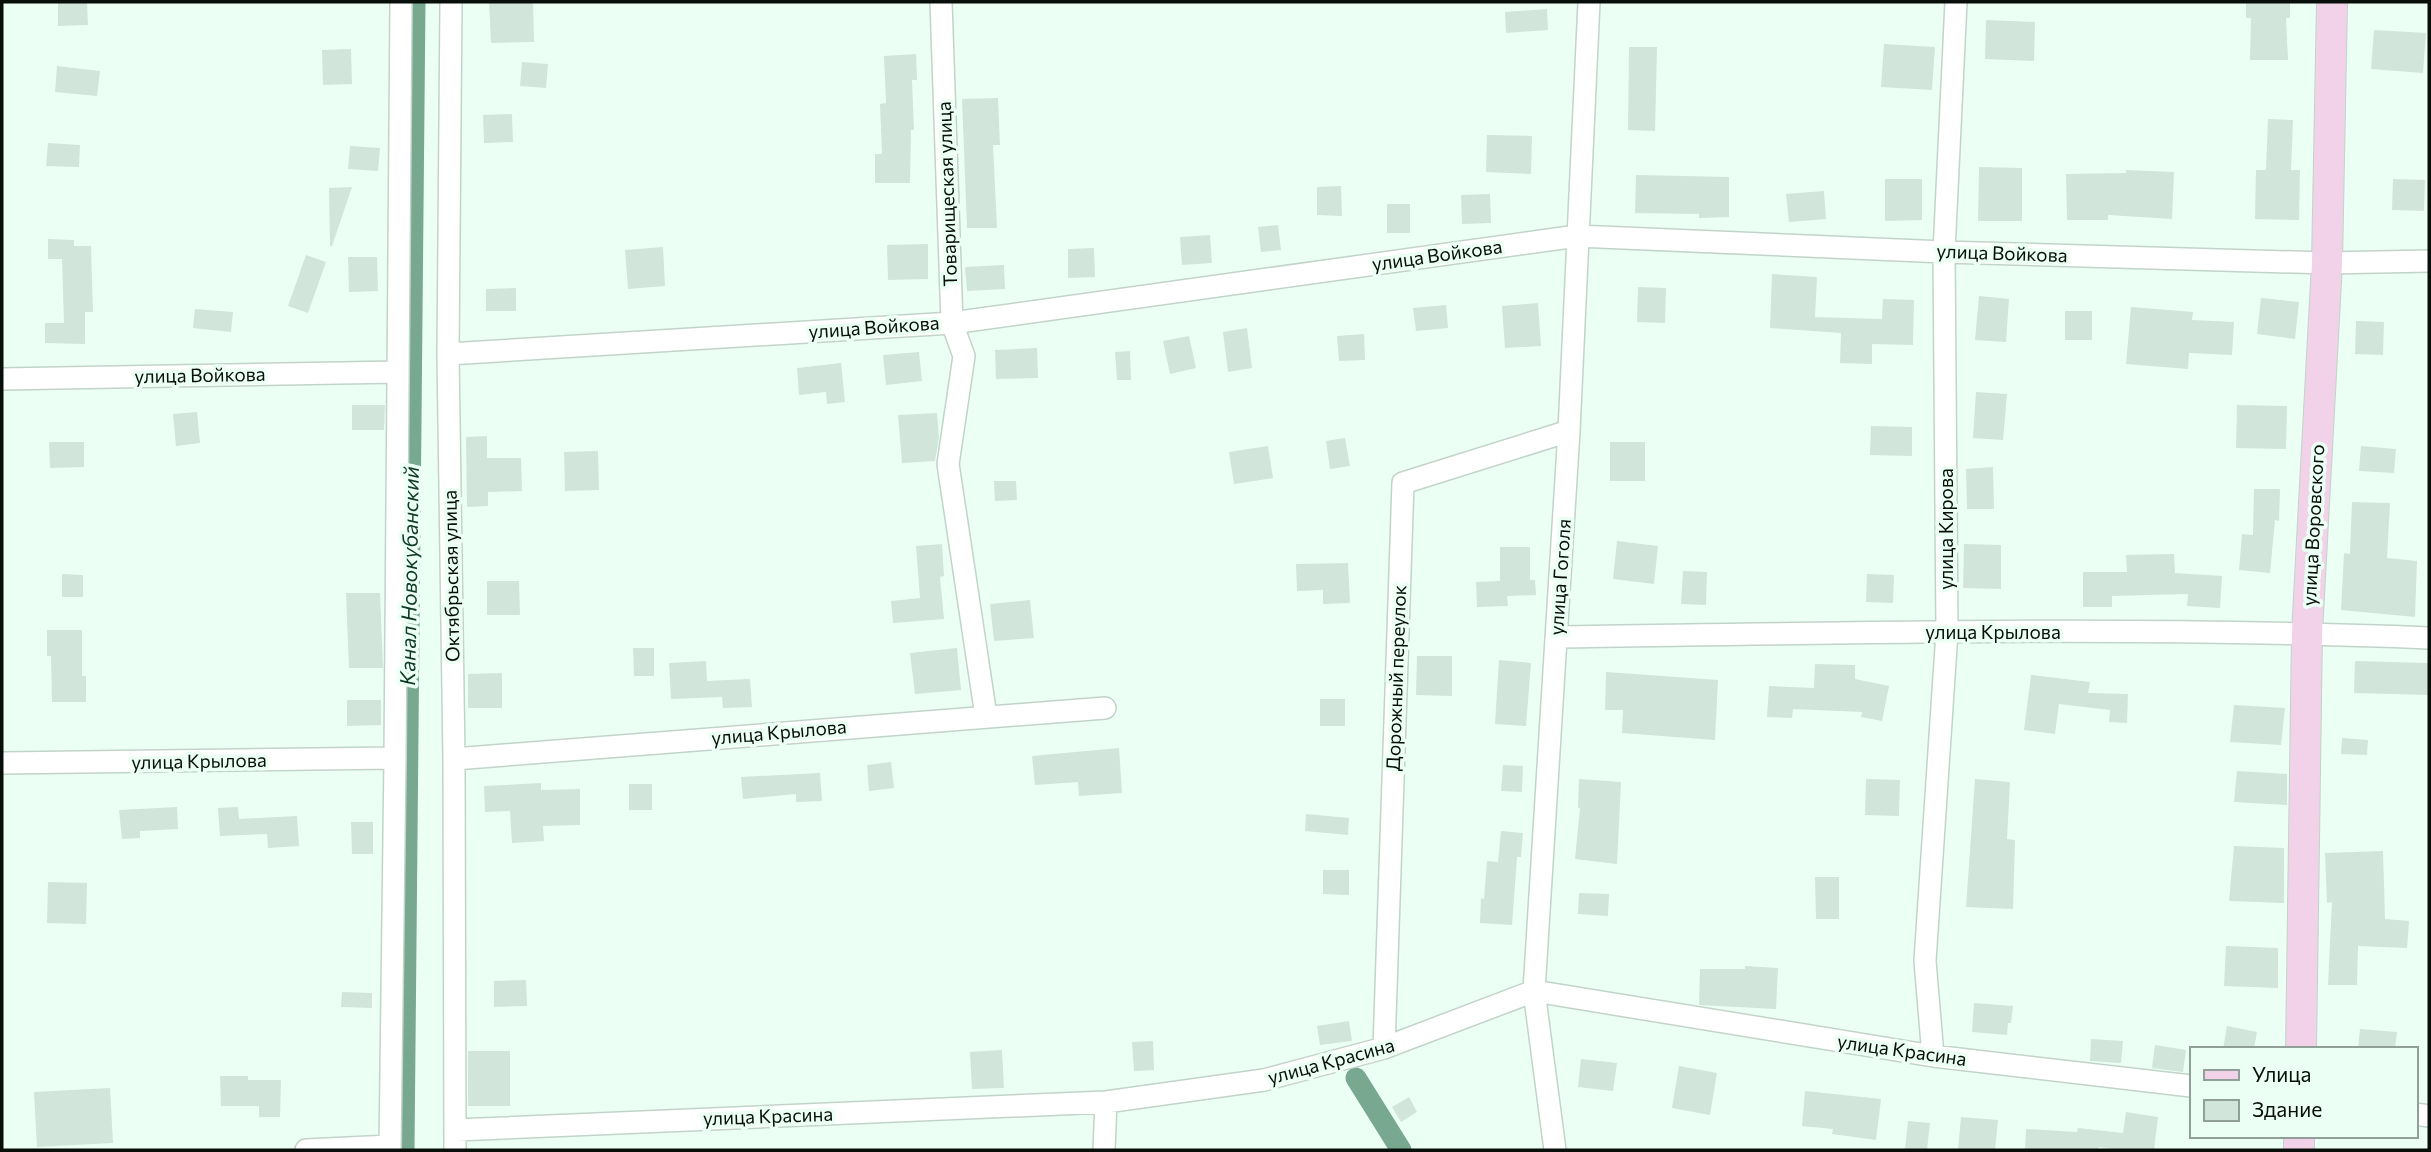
<svg xmlns="http://www.w3.org/2000/svg" width="2431" height="1152" font-family="Commissioner,sans-serif">
<style>
.lines{fill:none;stroke-linecap:round;stroke-linejoin:round}
.canal{stroke:#78a88f;stroke-width:21}
.building{fill:#d2e5db}
.minor-casing{stroke:#c2d4ca;stroke-width:24}
.secondary-casing{stroke:#c2d4ca;stroke-width:32}
.minor{stroke:#fff;stroke-width:21}
.secondary{stroke:#f1d2e8;stroke-width:30}
.labels{text-anchor:middle;stroke-width:7;stroke-linejoin:round;paint-order:stroke}
.street-label{font-size:19px;fill:#080f0b;stroke:#ebfff4}
.water-label{font-size:21px;font-style:italic;fill:#0f3826;stroke:#ebfff4}
</style>
<rect width="100%" height="100%" fill="#ebfff4"/>
<g class="lines">
<path class="canal" d="M1356,1078L1401,1150
M404,1150L415,2"/>
</g>
<path class="building" d="M58,2H87L88,25L58,26Z
M489,2H533L534,42L491,43Z
M2246,2H2290V18H2286L2288,60H2250L2251,18H2246Z
M1547,9L1548,30L1506,33L1505,12Z
M1986,20L2035,22L2034,61L1985,59Z
M2374,30L2426,33L2423,73L2371,69Z
M1884,44L1935,47L1932,90L1881,87Z
M1629,47H1657L1655,131L1628,130Z
M351,49L352,84L323,85L322,50Z
M916,54L917,80H912L914,130H911L910,183H875V154H882L880,104L886,103L884,56Z
M522,62L548,64L546,88L520,86Z
M57,66L100,71L97,96L55,92Z
M998,98L1000,145H993L997,228H967L962,99Z
M512,114L513,142L484,143L483,115Z
M2268,119L2293,120L2291,170H2300L2299,220L2255,219L2256,170H2266Z
M1487,135L1532,136L1531,174L1486,172Z
M48,143L80,145L79,167L46,166Z
M350,146L380,148L378,171L348,169Z
M1979,167L2022,168V221H1978Z
M2126,170L2174,172L2172,219L2108,215V220H2067L2066,174L2126,173Z
M1636,175L1729,177V217L1699,218V214L1635,213Z
M1885,179H1922V220L1885,221Z
M2393,179L2425,180L2424,211L2392,210Z
M1341,186L1342,216L1317,215V187Z
M352,187L332,246H330L329,188Z
M1824,191L1826,219L1789,222L1786,194Z
M1490,194L1491,223L1462,224L1461,195Z
M1387,204H1410V233H1387Z
M1278,225L1281,250L1261,252L1258,227Z
M1210,235L1212,263L1182,265L1180,237Z
M48,239L74,240V246H91L93,312H85V344L45,343V323H64L62,259H48Z
M928,244V279L888,280L887,245Z
M663,247L665,286L628,289L625,250Z
M1094,248L1095,277L1068,278V249Z
M306,255L326,262L308,313L288,306Z
M348,257H377L378,291L349,292Z
M1004,265L1005,289L967,291L965,267Z
M1772,274L1817,277L1815,317L1882,319L1883,299L1914,300L1913,345L1872,344V364L1840,363L1841,333L1770,328Z
M1638,287L1666,288L1665,323L1637,322Z
M516,288V311H486V289Z
M1979,296L2009,299L2006,342L1975,340Z
M2261,298L2299,302L2295,339L2257,334Z
M1538,303L1541,346L1505,348L1502,306Z
M1446,305L1448,328L1416,331L1413,308Z
M2131,307L2193,312L2192,320L2234,322L2232,355L2189,353L2188,369L2126,364Z
M195,309L233,312L231,332L193,328Z
M2065,311H2092V340H2065Z
M2356,321L2384,322L2383,355L2355,354Z
M1247,328L1252,368L1228,372L1223,332Z
M1364,334L1365,360L1339,361L1337,336Z
M1189,336L1196,368L1170,374L1163,341Z
M1037,348L1038,378L996,379L995,350Z
M1130,351L1131,380H1117L1115,352Z
M919,352L922,381L886,385L883,355Z
M841,363L845,402L827,404L826,392L799,395L797,368Z
M1976,392L2007,394L2003,440L1973,438Z
M352,405H385L384,430H352Z
M2237,405L2287,406L2286,449L2236,448Z
M197,412L200,443L176,446L173,414Z
M937,413L939,437L935,461L902,463L898,415Z
M1871,426L1912,427V456L1870,455Z
M487,436V458H521L522,491L488,492V506L467,507L466,437Z
M1345,438L1350,466L1330,469L1326,441Z
M49,442H84V467L50,468Z
M1610,442H1645V481H1610Z
M1268,446L1273,478L1234,484L1229,452Z
M2361,446L2396,449L2394,473L2359,471Z
M598,451L599,490L565,491L564,452Z
M1993,467L1994,509H1967L1966,469Z
M994,481H1016L1017,500L995,501Z
M2254,489H2280L2279,521L2275,520L2270,573L2239,570L2242,534L2253,535Z
M2352,502L2390,503L2387,558L2417,561L2415,617L2341,610L2344,553L2350,554Z
M1617,541L1658,546L1654,584L1613,579Z
M942,544L944,576L940,577L944,619L893,623L891,601L920,598L916,546Z
M1964,544L2001,545V589L1963,588Z
M1500,547H1530V580H1535L1536,595L1507,596L1508,606L1477,607L1476,582L1500,581Z
M2174,554L2175,573L2222,576L2220,608L2187,606L2188,594L2112,596V607H2083V572H2127L2126,555Z
M1348,563L1350,603L1323,604V590L1297,591L1296,564Z
M1683,571L1707,572L1706,605L1681,604Z
M62,574L83,575V597H62Z
M1867,574L1894,575L1893,603L1866,602Z
M487,581H519L520,615H487Z
M346,593H380L383,668H349Z
M1030,600L1034,638L994,641L990,604Z
M47,630H82V676H86V702H52L51,656H47Z
M633,648H654V676H634Z
M957,648L961,690L915,694L910,653Z
M1417,656H1452V696L1416,695Z
M1499,660L1531,663L1526,726L1495,724Z
M706,661L707,681L750,679L752,707L723,708L722,697L671,699L669,663Z
M2355,661L2429,663V695L2354,693Z
M1815,664L1855,665V679L1889,686L1882,721L1861,717L1862,712L1793,709L1792,718L1767,717L1769,686L1814,688Z
M1606,672L1718,680L1715,740L1622,733L1623,710H1605Z
M502,673V708H468V674Z
M2031,675L2090,682L2088,693L2128,694L2127,723L2109,722L2110,710L2059,704L2055,734L2024,730Z
M1320,699H1345V726H1320Z
M347,700H381V725L347,726Z
M2234,705L2285,708L2281,745L2230,742Z
M2342,738L2368,740L2367,755L2341,754Z
M1119,748L1122,793L1079,796L1078,782L1035,785L1032,756Z
M891,762L894,788L869,791L867,765Z
M1503,765L1523,766L1522,792L1501,791Z
M2237,771L2287,774V805L2234,802Z
M820,773L822,801L796,802V794L743,799L741,777Z
M1579,779L1621,782L1617,864L1575,859L1580,808H1578Z
M1866,779L1900,780L1899,816L1865,815Z
M1975,779L2010,782L2007,839L2015,840L2013,909L1966,907Z
M541,783V790L580,789V825L543,826L544,841L512,843L510,811L485,812L484,786Z
M629,784H652V810H629Z
M177,807L178,829L140,831V838L122,839L119,810Z
M238,807L239,819L297,816L299,846L268,848L267,834L220,836L218,808Z
M1306,814L1349,818L1348,835L1305,831Z
M351,822H373V854H352Z
M1501,831L1523,833L1521,857H1517L1512,925L1480,923L1481,898L1484,899L1487,861L1498,862Z
M2234,846L2284,848V903L2229,901Z
M2383,851L2385,919L2409,921L2407,948L2358,946L2357,985H2328L2332,902L2327,903L2325,853Z
M1323,870H1349V895L1323,894Z
M1815,877H1839V919H1816Z
M48,882L87,883L86,924L47,923Z
M1579,893L1609,894L1608,916L1578,914Z
M2226,946L2278,948V988L2224,986Z
M1745,966L1778,968L1776,1009L1699,1005L1700,969H1745Z
M526,980L527,1006L494,1007V981Z
M342,992L372,993V1008L341,1007Z
M1974,1003L2013,1006L2011,1023H2008L2007,1035L1972,1032Z
M1349,1021L1352,1041L1320,1045L1317,1026Z
M2227,1026L2257,1032L2254,1049H2223Z
M2360,1029L2397,1032L2395,1049H2358Z
M2091,1039L2123,1041L2121,1063L2090,1061Z
M1153,1041L1154,1070L1134,1071L1132,1042Z
M2155,1045L2186,1050L2183,1072L2152,1068Z
M1002,1050L1004,1088L972,1089L970,1052Z
M468,1051H510V1106H468Z
M1581,1059L1617,1063L1613,1091L1578,1087Z
M1679,1066L1717,1073L1710,1115L1672,1108Z
M220,1076H248V1080H281L280,1117H259V1106H221Z
M110,1088L113,1143L37,1147L34,1092Z
M1805,1091L1881,1099L1876,1140L1832,1134L1833,1129L1802,1126Z
M1409,1097L1417,1112L1401,1122L1392,1107Z
M2126,1112L2158,1117L2154,1150H2123L2099,1147V1150H2025L2026,1129L2077,1132L2078,1128L2123,1133Z
M1961,1117L1998,1120L1995,1150H1958Z
M1908,1121L1930,1123L1927,1150L1905,1149Z"/>
<g class="lines">
<defs>
<path id="minor" d="M451,2L448,354L454,759L455,1150
M941,2L952,323L964,356L948,464L986,716
M448,354L952,323L1577,236L1944,252L2327,263L2429,261
M2,379L398,372
M1556,637C1847,633 2139,626 2429,638
M454,759L1105,708
M2,763L395,758
M1384,1048L1403,483L1569,431
M1933,1056L1925,961L1947,632L1944,252L1956,2
M2415,1114L2429,1116
M456,1130L1106,1102L1264,1080L1384,1048L1534,991L1933,1056L2191,1086
M306,1150L390,1146
M390,1150L395,758L401,2
M1104,1150L1106,1102
M1555,1150L1534,991L1569,431L1589,2"/>
<path id="secondary" d="M2301,1049L2307,633L2327,263L2332,2
M2299,1150V1136"/>
</defs>
<use href="#minor" class="minor-casing"/>
<use href="#secondary" class="secondary-casing"/>
<use href="#minor" class="minor"/>
<use href="#secondary" class="secondary"/>
</g>
<g class="labels">
<g class="street-label">
<text transform="translate(947 194) rotate(-92)" y="7">Товарищеская улица</text>
<text transform="translate(2002 253) rotate(2)" y="7">улица Войкова</text>
<text transform="translate(1437 255) rotate(-8)" y="7">улица Войкова</text>
<text transform="translate(874 327) rotate(-4)" y="7">улица Войкова</text>
<text transform="translate(200 375) rotate(-1)" y="7">улица Войкова</text>
<text transform="translate(2313 525) rotate(-87)" y="7">улица Воровского</text>
<text transform="translate(1946 529) rotate(-90)" y="7">улица Кирова</text>
<text transform="translate(451 576) rotate(-91)" y="7">Октябрьская улица</text>
<text transform="translate(1560 577) rotate(-86)" y="7">улица Гоголя</text>
<text x="1993" y="639">улица Крылова</text>
<text transform="translate(1396 678) rotate(-88)" y="7">Дорожный переулок</text>
<text transform="translate(779 732) rotate(-5)" y="7">улица Крылова</text>
<text transform="translate(199 761) rotate(-1)" y="7">улица Крылова</text>
<text transform="translate(1902 1050) rotate(8)" y="7">улица Красина</text>
<text transform="translate(1331 1061) rotate(-15)" y="7">улица Красина</text>
<text transform="translate(768 1116) rotate(-2)" y="7">улица Красина</text>
</g>
<g class="water-label">
<text transform="translate(410 576) rotate(-89)" y="7">Канал Новокубанский</text>
</g>
</g>
<rect width="2431" height="1152" fill="none" stroke="#080f0b" stroke-width="7"/>
<rect x="2190" y="1047" width="228" height="91" fill="#ebfff4" stroke="#909f97" stroke-width="2"/>
<rect x="2204" y="1070" width="35" height="10" fill="#f1d2e8" stroke="#909f97" stroke-width="2"/>
<text x="2252" y="1082" font-size="21" fill="#080f0b">Улица</text>
<rect x="2204" y="1100" width="35" height="21" fill="#d2e5db" stroke="#909f97" stroke-width="2"/>
<text x="2252" y="1117" font-size="21" fill="#080f0b">Здание</text>
</svg>
